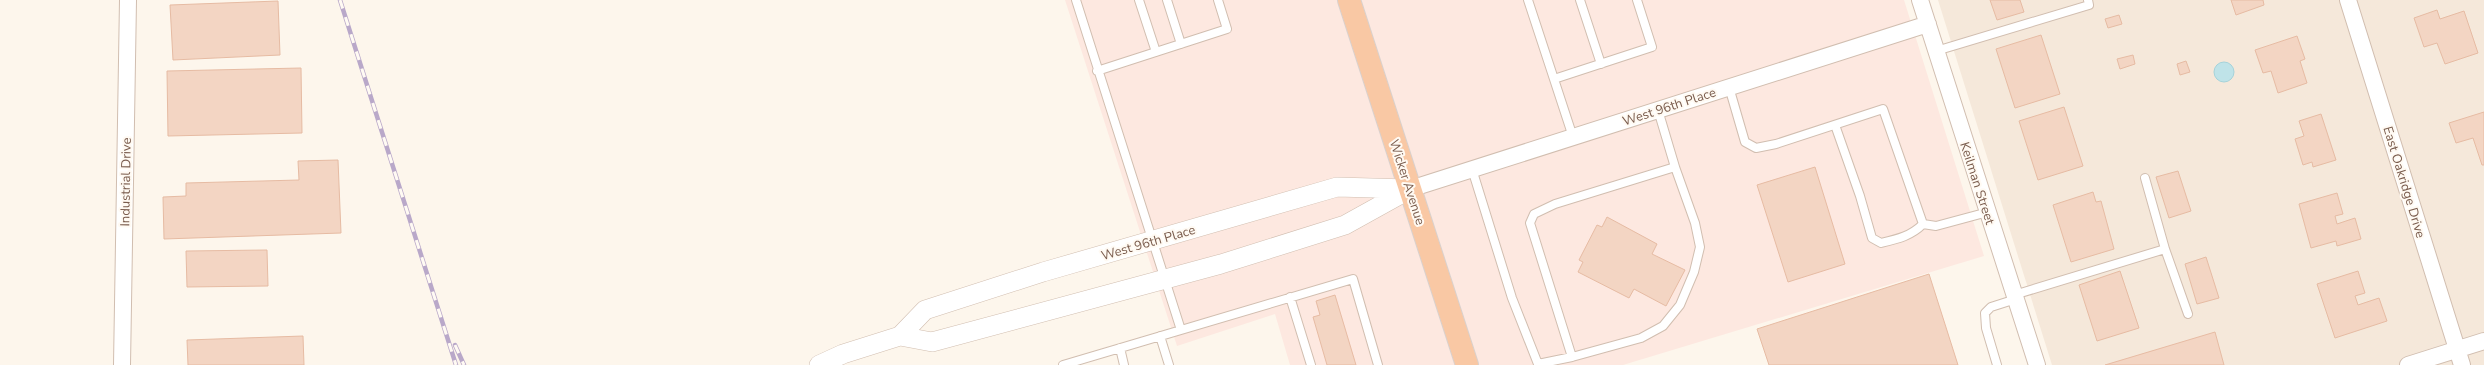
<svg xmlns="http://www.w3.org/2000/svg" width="2484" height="365" font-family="'Nunito Sans',sans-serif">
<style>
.residential{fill:#f5e8da}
.commercial{fill:#fde8e0}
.water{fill:#bfe3e8;stroke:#a5d3da}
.building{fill:#f3d5c3;stroke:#e6bba3}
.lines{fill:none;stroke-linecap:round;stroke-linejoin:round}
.service-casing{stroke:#d1beb0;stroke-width:10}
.minor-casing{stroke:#d1beb0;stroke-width:18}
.tertiary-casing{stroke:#d1beb0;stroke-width:20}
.trunk-casing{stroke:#dad1cd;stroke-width:24}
.service{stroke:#fff;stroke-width:8}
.minor{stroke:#fff;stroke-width:16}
.tertiary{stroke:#fff;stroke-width:19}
.trunk{stroke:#f9c8a4;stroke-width:22}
.rail-casing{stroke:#b9a8c9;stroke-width:4.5}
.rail{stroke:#fffaf3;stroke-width:3;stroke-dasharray:9;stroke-linecap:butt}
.labels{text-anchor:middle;stroke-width:4;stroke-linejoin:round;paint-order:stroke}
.street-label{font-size:13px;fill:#7a5c4d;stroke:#fffaf3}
</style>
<rect width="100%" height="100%" fill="#fdf6ec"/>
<path class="residential" d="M1938,0H2484V365H2052Z"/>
<path class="commercial" d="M1065,0H1904L1984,256L1623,365H1290L1275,314L1177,346Z"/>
<path class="water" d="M2214 72a10 10 0 1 1 20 0a10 10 0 1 1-20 0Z"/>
<path class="building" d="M1990,0H2020L2024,12L1997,20Z
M2231,0H2263L2264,5L2236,15Z
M278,1L280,55L173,60L170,5Z
M2437,10L2440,19L2464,11L2478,53L2445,64L2437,43L2424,47L2414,18Z
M2119,15L2122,24L2108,28L2105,19Z
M2041,35L2060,94L2015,108L1996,49Z
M2297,36L2305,59L2300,61L2307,83L2278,93L2271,71L2263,73L2255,50Z
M2133,55L2135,64L2120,69L2117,59Z
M2186,61L2190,72L2180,75L2177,64Z
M301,68L302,133L168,136L167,71Z
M2064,107L2083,166L2038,180L2019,121Z
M2484,112V165H2482L2473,138L2456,143L2449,123Z
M2321,114L2336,160L2313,167L2312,162L2303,165L2295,139L2304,136L2299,121Z
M338,160L341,233L164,239L163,197L186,196V183L299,180L298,161Z
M1815,167L1845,264L1788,282L1757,185Z
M2178,171L2191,211L2169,218L2156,177Z
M2093,192L2096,202L2101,201L2114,249L2071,262L2053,205Z
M2337,193L2343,214L2335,216L2337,224L2355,218L2361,239L2337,246L2336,241L2311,248L2299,204Z
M1607,217L1657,244L1652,254L1685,270L1666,306L1634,289L1629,298L1578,272L1583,262L1579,260L1597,225L1602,227Z
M267,250L268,286L187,287L186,251Z
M2206,257L2219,298L2197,304L2185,264Z
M2120,271L2139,328L2097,341L2079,285Z
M2358,271L2365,293L2355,296L2358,305L2379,298L2387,321L2335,338L2317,284Z
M1929,274L1958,365H1769L1757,329Z
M1335,295L1356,365H1327L1313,317L1320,315L1316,301Z
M2215,332L2224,365H2105Z
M303,336L304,365H188L187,340Z"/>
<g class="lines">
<defs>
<path id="service" d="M1076,0L1181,330L1353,279L1378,365
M1139,0L1156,52
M1167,0L1181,44
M1528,0L1573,137
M1580,0L1601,64
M1936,51L2089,5L2088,0
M1097,71L1227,29L1218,0
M1554,79L1652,47L1637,0
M1729,87L1745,142L1756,148L1776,144L1883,109L1923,224L1936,226L1988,212
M1835,125L1860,196L1872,238L1881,243C1898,239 1911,236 1923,224
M1472,169L1512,298L1538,364L1572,357L1530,223L1534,214L1555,204L1675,167L1658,110
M2145,178L2165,249L2188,314
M2014,295L2165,249
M1290,297L1311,365
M1160,336L1169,365
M1120,348L1124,365
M1572,357L1641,338L1663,326L1680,305L1694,272L1700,247L1695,223L1675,167
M1063,365L1181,330
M1997,365L1986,328L1985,313L1991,307L2016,299"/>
<path id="minor" d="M1920,0L2037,365
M2348,0L2462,365
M1410,189L1928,24
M122,365L128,0
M2408,365L2484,341"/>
<path id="tertiary" d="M900,336L925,310L1043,272L1337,187L1408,189
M819,365L843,354L900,336L932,342L1221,264L1345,225L1410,189"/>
<path id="trunk" d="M1349,0L1467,365"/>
</defs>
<use href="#service" class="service-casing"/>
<use href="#minor" class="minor-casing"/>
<use href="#tertiary" class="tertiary-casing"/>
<use href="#trunk" class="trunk-casing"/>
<use href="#service" class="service"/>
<use href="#minor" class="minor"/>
<use href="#tertiary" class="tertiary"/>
<use href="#trunk" class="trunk"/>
<defs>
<path id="rail" d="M340,0L456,365
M455,345L464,365"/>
</defs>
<use href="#rail" class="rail-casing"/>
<use href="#rail" class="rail"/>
</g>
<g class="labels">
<g class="street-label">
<text transform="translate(1669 106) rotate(-18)" y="5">West 96th Place</text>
<text transform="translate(125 182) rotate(-89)" y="5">Industrial Drive</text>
<text transform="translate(1408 182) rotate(72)" y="5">Wicker Avenue</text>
<text transform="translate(2405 182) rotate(73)" y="5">East Oakridge Drive</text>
<text transform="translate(1978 183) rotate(72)" y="5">Keilman Street</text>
<text transform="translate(1148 242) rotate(-16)" y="5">West 96th Place</text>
</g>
</g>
</svg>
